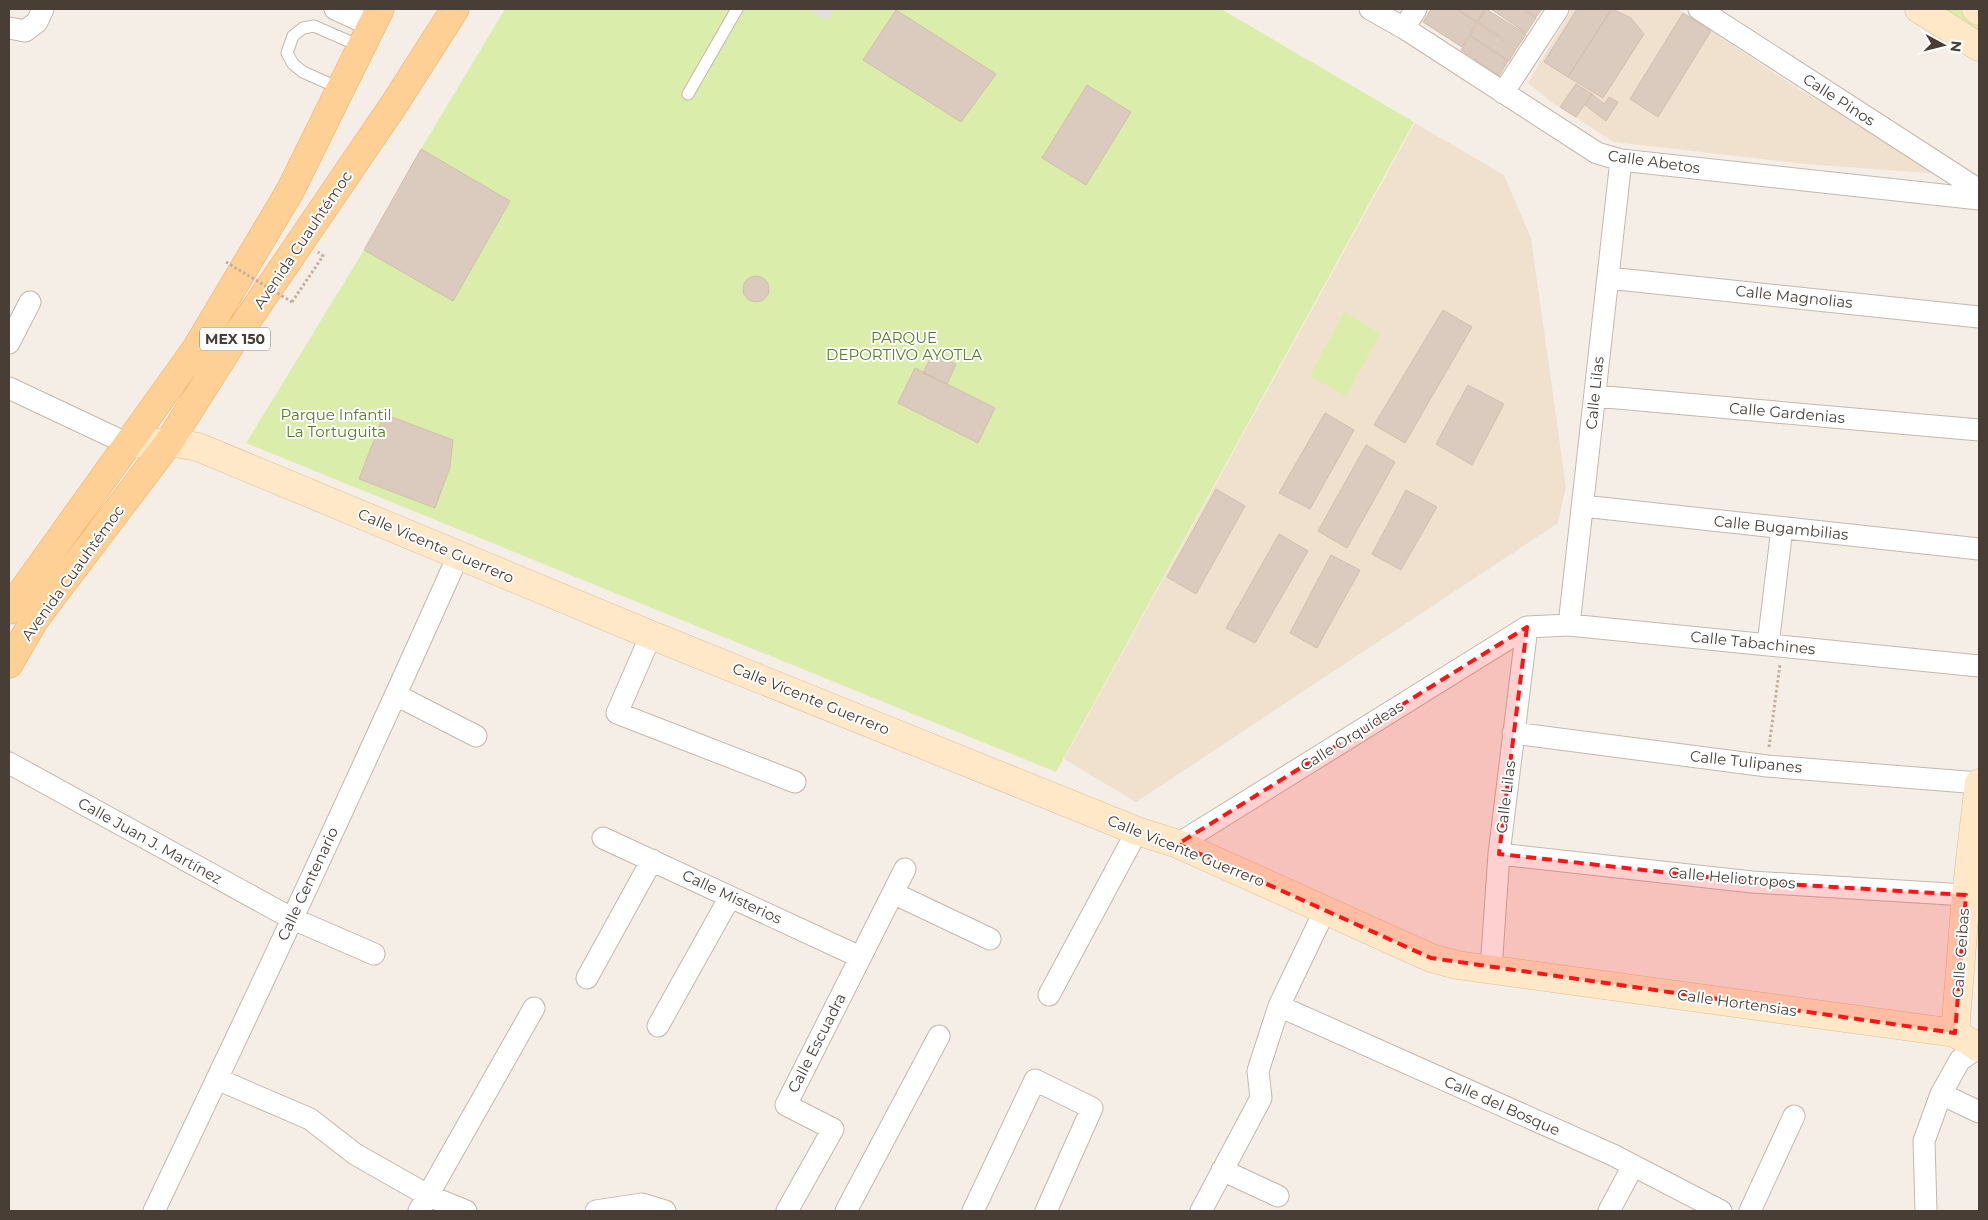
<svg xmlns="http://www.w3.org/2000/svg" width="1988" height="1220" font-family="Montserrat,sans-serif">
<style>
.education{fill:#f0e1cf}
.green{fill:#daedab}
.parking{fill:#e3dfdc}
.building{fill:#dbcbbe;stroke:#d3bead}
.lines{fill:none;stroke-linecap:round;stroke-linejoin:round}
.lane-casing{stroke:#c5b7ab;stroke-width:13}
.street-casing{stroke:#c5b7ab;stroke-width:23}
.secondary-casing{stroke:#ddbe93;stroke-width:29}
.primary-casing{stroke:#f0ab59;stroke-width:29}
.path{stroke:#c5ae98;stroke-width:3;stroke-dasharray:2.5 2.5;stroke-linecap:butt}
.lane{stroke:#fff;stroke-width:11}
.street{stroke:#fff;stroke-width:21}
.secondary{stroke:#ffe8c7;stroke-width:28}
.primary{stroke:#ffd096;stroke-width:28}
.path-bridge{stroke:#c5ae98;stroke-width:3;stroke-dasharray:2.5 2.5;stroke-linecap:butt}
.marked{fill:#ff1415;fill-opacity:0.2;stroke:#ff1415;stroke-width:4;stroke-dasharray:10 6;stroke-linejoin:round}
.labels{text-anchor:middle;stroke-width:4;stroke-linejoin:round;paint-order:stroke}
.shield{fill:#fff;stroke:#807872;stroke-width:1}
.shield-label{font-size:14px;font-weight:bold;fill:#493e35}
.street-label{font-size:15px;fill:#493e35;stroke:#fff}
.park-label{font-size:15px;fill:#558121;stroke:#fff}
</style>
<rect width="100%" height="100%" fill="#f5eee7"/>
<path class="education" d="M1572,9H1678L1791,84L1941,174L1806,164L1614,142L1551,102L1528,83Z
M1415,123L1504,175L1531,238L1566,487L1558,523L1136,802L1064,759Z"/>
<path class="green" d="M505,9H1221L1414,122L1056,772L246,443L364,250L421,149Z
M1934,9H1958L1979,22V37Z
M1344,312L1380,334L1346,396L1310,376Z"/>
<path class="parking" d="M810,9H834L827,21Z"/>
<path class="building" d="M1431,9H1455L1477,22L1462,47L1423,22Z
M1457,9H1485L1477,22Z
M1486,9L1526,34L1517,48L1478,22Z
M1491,9H1522L1536,18L1526,33Z
M1524,9H1542L1536,17Z
M1577,9H1611L1568,77L1544,62Z
M1612,9L1631,18L1644,34L1603,98L1568,77Z
M896,10L996,74L961,122L863,60Z
M1683,13L1711,31L1658,117L1630,99Z
M1478,23L1516,49L1509,61L1470,35Z
M1470,36L1508,61L1499,76L1461,50Z
M1576,84L1592,94L1576,117L1560,107Z
M1087,85L1131,112L1086,185L1042,158Z
M1592,94L1604,104L1609,97L1618,102L1606,121L1585,105Z
M421,149L510,201L453,301L364,250Z
M743 289a13 13 0 1 1 26 0a13 13 0 1 1-26 0Z
M1443,310L1472,327L1405,443L1374,425Z
M933,353L956,364L947,384L923,373Z
M915,368L995,408L978,443L898,403Z
M1468,385L1504,404L1472,465L1436,444Z
M1325,413L1354,430L1310,509L1279,493Z
M384,414L453,440L450,467L435,508L359,479Z
M1366,445L1395,462L1347,548L1318,531Z
M1216,489L1245,506L1196,594L1167,577Z
M1406,490L1437,507L1401,570L1372,554Z
M1279,534L1308,551L1255,643L1226,628Z
M1331,555L1360,570L1317,648L1290,633Z"/>
<g class="lines">
<defs>
<path id="lane" d="M341,89L303,72L293,64L287,53L293,36L303,28L314,26L362,47
M688,94L737,9"/>
<path id="street" d="M335,9L372,26
M1370,9L1404,28L1597,153L1621,160L1979,199
M1699,9L1979,190
M9,28L25,31L37,22L43,9
M1404,28L1416,9
M1503,93L1558,9
M1608,278L1979,317
M9,343L30,302
M9,388L128,444
M1595,396L1979,430
M1583,506L1979,549
M1569,625L1621,160
M1527,627L1569,625L1979,666
M651,635L617,713L795,782
M1768,645L1782,528
M396,695L476,736
M1513,733L1767,766L1979,783
M9,763L291,918L374,954
M603,838L860,957
M1178,844L1527,627
M1499,854L1752,882L1966,895
M893,893L990,939
M1491,969L1499,854L1527,627
M587,978L652,860
M1049,995L1137,831
M1279,1006L1613,1155L1721,1211
M658,1026L730,897
M217,1079L310,1119L355,1154L429,1196L466,1211
M1941,1094L1979,1112
M1222,1170L1278,1196
M154,1211C258,994 360,776 458,556
M419,1211L534,1008
M596,1211L642,1204L665,1211
M787,1211L833,1129L786,1105L905,869
M846,1211L939,1036
M973,1211L1035,1080L1092,1108L1046,1211
M1201,1211L1261,1098L1258,1071L1279,1006L1325,910
M1609,1211L1633,1166
M1750,1211L1794,1116
M1926,1211L1924,1141L1941,1094L1960,1060L1979,1047"/>
<path id="secondary" d="M1919,9L1979,47
M1976,9L1979,11
M128,444L169,442L198,447L651,635L1137,831L1178,844L1431,958L1457,965L1955,1033L1979,1048
M1955,1033L1966,895L1979,783"/>
<path id="primary" d="M9,610L196,349L290,191L380,9
M9,664L35,619L169,442L231,344L395,103L455,9"/>
</defs>
<use href="#lane" class="lane-casing"/>
<use href="#street" class="street-casing"/>
<use href="#secondary" class="secondary-casing"/>
<use href="#primary" class="primary-casing"/>
<path class="path" d="M292,302L323,256L318,252
M1769,747L1780,664"/>
<use href="#lane" class="lane"/>
<use href="#street" class="street"/>
<use href="#secondary" class="secondary"/>
<use href="#primary" class="primary"/>
<path class="path-bridge" d="M226,262L292,302"/>
</g>
<path class="marked" d="M1527,627L1499,854L1752,882L1966,895L1955,1033L1431,958L1178,844Z"/>
<g class="labels">
<rect class="shield" x="200" y="327.5" width="70" height="23" rx="4"/>
<g class="shield-label">
<text x="235" y="344">MEX 150</text>
</g>
<g class="street-label">
<text transform="translate(1839 100) rotate(33)" y="5">Calle Pinos</text>
<text transform="translate(1654 162) rotate(8)" y="5">Calle Abetos</text>
<text transform="translate(303 240) rotate(-56)" y="5">Avenida Cuauhtémoc</text>
<text transform="translate(1794 297) rotate(6)" y="5">Calle Magnolias</text>
<text transform="translate(1595 393) rotate(-84)" y="5">Calle Lilas</text>
<text transform="translate(1787 413) rotate(5)" y="5">Calle Gardenias</text>
<text transform="translate(1781 528) rotate(6)" y="5">Calle Bugambilias</text>
<text transform="translate(436 546) rotate(23)" y="5">Calle Vicente Guerrero</text>
<text transform="translate(73 573) rotate(-54)" y="5">Avenida Cuauhtémoc</text>
<text transform="translate(1753 643) rotate(6)" y="5">Calle Tabachines</text>
<text transform="translate(811 699) rotate(22)" y="5">Calle Vicente Guerrero</text>
<text transform="translate(1352 736) rotate(-32)" y="5">Calle Orquídeas</text>
<text transform="translate(1746 762) rotate(6)" y="5">Calle Tulipanes</text>
<text transform="translate(1506 797) rotate(-83)" y="5">Calle Lilas</text>
<text transform="translate(150 841) rotate(29)" y="5">Calle Juan J. Martínez</text>
<text transform="translate(1186 851) rotate(22)" y="5">Calle Vicente Guerrero</text>
<text transform="translate(1732 878) rotate(5)" y="5">Calle Heliotropos</text>
<text transform="translate(308 884) rotate(-65)" y="5">Calle Centenario</text>
<text transform="translate(732 897) rotate(25)" y="5">Calle Misterios</text>
<text transform="translate(1961 953) rotate(-86)" y="5">Calle Ceibas</text>
<text transform="translate(1737 1003) rotate(8)" y="5">Calle Hortensias</text>
<text transform="translate(817 1043) rotate(-63)" y="5">Calle Escuadra</text>
<text transform="translate(1502 1106) rotate(24)" y="5">Calle del Bosque</text>
</g>
<g class="park-label">
<text x="904" y="343">PARQUE<tspan x="904" dy="17">DEPORTIVO AYOTLA</tspan></text>
<text x="336" y="420">Parque Infantil<tspan x="336" dy="17">La Tortuguita</tspan></text>
</g>
</g>
<rect width="1988" height="1220" fill="none" stroke="#493e35" stroke-width="20"/>
<g transform="translate(1943 45) rotate(97)" stroke="#ffffff" stroke-width="4" paint-order="stroke">
<path d="M0-4L9 19L0 12L-9 19Z" fill="#493e35"/>
<text y="-8" font-size="14" font-weight="bold" text-anchor="middle" fill="#493e35">N</text>
</g>
</svg>
